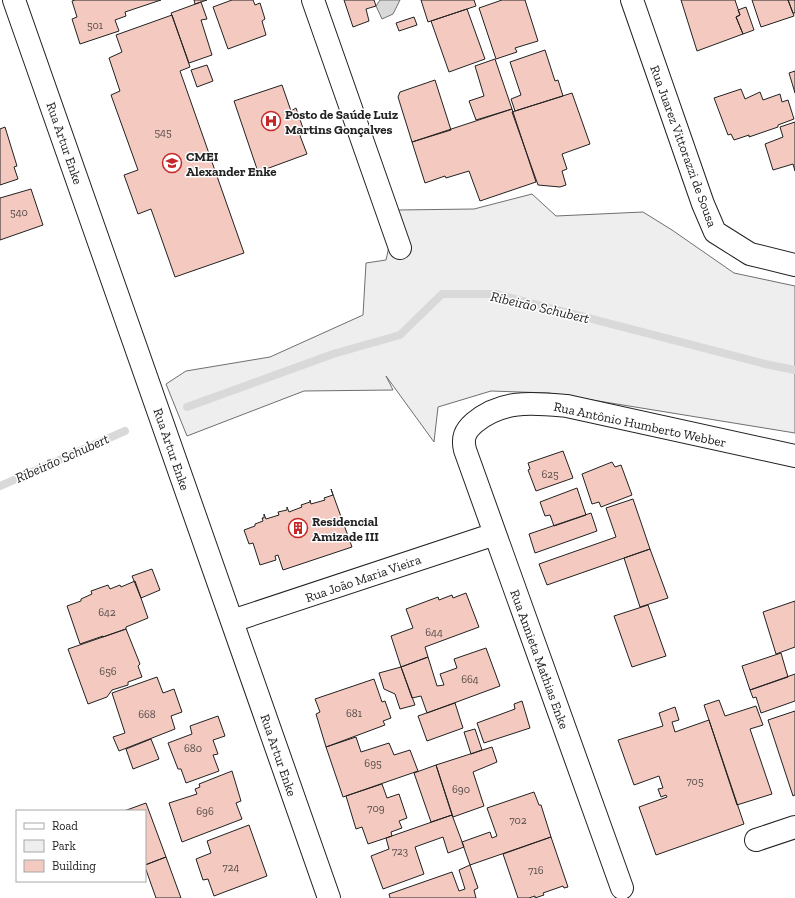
<svg xmlns="http://www.w3.org/2000/svg" width="795" height="898" font-family="'Zilla Slab',serif">
<style>
.green{fill:#eee;stroke:#6f6f6f}
.water{fill:#d9d9d9;stroke:#6f6f6f}
.lines{fill:none;stroke-linecap:round;stroke-linejoin:round}
.stream{stroke:#d9d9d9;stroke-width:8}
.building{fill:#f3c9c0;stroke:#222}
.minor-casing{stroke:#222;stroke-width:24}
.minor{stroke:#fff;stroke-width:22}
.labels{text-anchor:middle;stroke-width:3;stroke-linejoin:round;paint-order:stroke}
.number-label{font-size:11px;fill:#564c4a}
.poi-label{font-size:13px;font-weight:bold;fill:#222;stroke:#fff;text-anchor:start}
.street-label{font-size:13px;fill:#222;stroke:#fff}
.water-label{font-size:14px;font-style:italic;fill:#222;stroke:#fff}
</style>
<rect width="100%" height="100%" fill="#fff"/>
<path class="green" d="M532,194L556,216L643,212L672,230L734,273L795,286V433L549,393L491,391L438,407L434,442L386,376L393,390L304,391L187,436L166,384L186,371L270,357L363,315L366,263L386,260L397,210L474,209Z"/>
<path class="water" d="M380,0H400L393,14L382,19L376,6Z"/>
<g class="lines">
<path class="stream" d="M187,407L333,354L400,335L442,294H496L765,364L795,370
M0,486L125,431"/>
</g>
<path class="building" d="M75,0H161L125,12L126,16L115,20L119,31L80,44L72,19L77,17L72,1Z
M194,0H207L195,4Z
M232,0H253L255,5L260,3L265,19L262,21L266,35L228,49L213,7Z
M344,0H374L376,6L366,9L369,21L353,27Z
M421,0H474L476,6L428,22Z
M502,0H525L538,41L515,48L517,52L496,59L479,8Z
M681,0H735L740,15L736,17L743,34L697,51Z
M752,0H788L794,16L761,27Z
M788,0H795V13H793Z
M201,2L207,19L201,20L212,55L189,63L171,13Z
M746,7L754,30L743,34L736,17L740,15L738,10Z
M467,9L485,59L449,72L431,21Z
M172,15L190,67L180,71L244,253L175,277L151,209L138,214L124,175L138,170L111,95L120,91L109,58L122,52L116,35Z
M414,17L417,25L399,31L396,23Z
M545,50L555,81L558,80L563,96L515,111L511,99L521,95L510,62Z
M495,59L512,109L476,120L469,101L484,96L475,66Z
M207,65L213,81L197,87L191,70Z
M795,71V93L789,73Z
M435,80L451,130L412,142L398,97L400,92Z
M282,85L291,111L296,108L304,131L299,133L307,154L258,172L234,101Z
M741,89L745,99L760,92L763,100L780,94L782,102L788,100L794,119L778,125V127L749,137V135L734,140L731,134L728,135L714,98Z
M572,93L590,144L562,154L567,169L562,171L566,185L560,187L538,185L512,112Z
M512,109L536,182L480,201L469,171L446,178L445,176L425,183L412,142Z
M795,122V171L793,164L773,170L765,144L783,137L780,127Z
M5,127L17,166L14,167L18,179L0,185V129Z
M31,189L43,225L0,240V198Z
M563,451L573,478L536,491L528,470L530,469L528,463Z
M612,462L615,467L621,465L632,495L601,507L599,502L592,504L582,474Z
M577,488L586,515L554,526L550,515L545,516L540,502Z
M331,489L352,547L283,570L278,555L275,556L276,560L260,565L253,543L249,544L244,530L255,526V524L263,521L262,518H264V514L266,519L279,515L278,512L287,510V507L289,512L302,507L301,505L310,502V500L311,504L325,500L324,498L333,495Z
M633,499L650,549L547,585L539,564L616,537L606,508Z
M591,513L597,531L535,553L529,534Z
M650,549L668,598L640,607L624,558Z
M152,569L160,590L141,598L132,576Z
M135,581L148,618L126,627V629L103,637V636L80,644L67,606L81,601V599L92,594L91,591L108,585L110,589L120,585L121,587Z
M466,593L479,627L425,647L428,657L401,667L391,636L413,628L406,609L438,597L439,600L452,595L453,598Z
M795,601V647L776,654L763,612Z
M648,605L666,656L632,667L614,616Z
M126,629L140,664L138,666L142,677L128,682V685L112,690L107,697L88,704L68,649Z
M486,648L500,686L427,713L421,696L412,698L401,667L428,657L437,686L444,685L440,674L457,668L454,659Z
M781,653L788,677L750,690L742,666Z
M401,667L415,705L400,709L395,694L384,689L379,673Z
M795,674V701L761,713L756,697L753,698L750,690Z
M157,677L163,693L174,689L182,712L171,716L175,729L119,751L113,737L125,733L112,693Z
M374,679L382,702L385,701L391,718L383,721L385,725L326,747L316,714L320,712L315,699Z
M719,700L725,716L756,706L763,725L750,729L772,794L737,805L704,705Z
M522,701L530,728L484,743L477,723L515,709L514,704Z
M455,703L463,728L427,741L418,716Z
M675,707L679,720L672,722L675,732L709,720L744,824L656,855L639,807L667,797L666,795L661,797L658,789L663,788L659,776L634,785L618,740L663,726L659,713Z
M795,711V795L793,796L768,720Z
M218,716L225,736L213,740L218,754L213,755L219,771L186,783L181,769H178L168,743L192,734L190,726Z
M475,729L482,750L471,754L464,732Z
M356,737L361,752L389,743L394,755L410,750L418,771L343,797L326,747Z
M151,739L159,759L133,769L126,749Z
M492,747L497,762L473,772L484,806L453,817L436,765Z
M436,765L452,815L431,822L414,773Z
M232,771L241,801L236,803L242,819L182,842L169,803L197,794L195,789L200,787L199,784Z
M382,784L387,798L399,794L407,818L399,821L402,828L391,832L392,836L368,844L362,827L356,829L346,796Z
M534,792L539,805H541L551,837L470,865L462,842L490,832L492,838L497,836L487,808Z
M146,803L166,857L145,865V811H124Z
M452,815L464,847L448,853L443,837L415,847L424,874L383,889L371,856L389,849L386,838Z
M249,825L267,876L214,896L208,879L203,880L196,859L211,853L207,841Z
M551,837L568,887L564,888L563,886L543,893L544,895L535,898V896L529,898H518L503,854Z
M166,857L181,898H156L145,867V865Z
M470,865L478,888L474,890L476,898H390L389,894L452,872L459,891L465,889L459,870Z"/>
<g class="lines">
<defs>
<path id="minor" d="M14,0L329,898
M313,0L400,248
M632,0L703,204L715,232L750,254L795,265
M232,621L495,534
M756,840L795,827
M622,888L465,450C462,438 465,431 474,423C502,399 534,403 567,406L795,456"/>
</defs>
<use href="#minor" class="minor-casing"/>
<use href="#minor" class="minor"/>
</g>
<defs>
<symbol id="hospital-ring" viewBox="-11 -11 22 22"><circle r="9.5" fill="#fff" stroke="#c62828" stroke-width="1.5"/><path d="M-5-5h3v3.5h4V-5h3V5h-3V1.5h-4V5h-3Z" fill="#c62828"/></symbol>
<symbol id="school-ring" viewBox="-11 -11 22 22"><circle r="9.5" fill="#fff" stroke="#c62828" stroke-width="1.5"/><path d="M0-5L7-2L0 1L-7-2ZM-4 1L0 2.5L4 1V4Q0 6-4 4Z" fill="#c62828"/></symbol>
<symbol id="building-ring" viewBox="-11 -11 22 22"><circle r="9.5" fill="#fff" stroke="#c62828" stroke-width="1.5"/><path d="M-4-6H4V6H1V3H-1V6H-4ZM-2.5-4.3h1.7v1.8h-1.7ZM.8-4.3h1.7v1.8H.8ZM-2.5-1h1.7V.8h-1.7ZM.8-1h1.7V.8H.8Z" fill="#c62828"/></symbol>
</defs>
<g fill-rule="evenodd">
<use href="#hospital-ring" x="260" y="110" width="22" height="22"/>
<use href="#school-ring" x="161" y="152" width="22" height="22"/>
<use href="#building-ring" x="287" y="517" width="22" height="22"/>
</g>
<g class="labels">
<g class="number-label">
<text x="95" y="29">501</text>
<text x="163" y="136">545</text>
<text x="19" y="216">540</text>
<text x="550" y="478">625</text>
<text x="107" y="616">642</text>
<text x="434" y="636">644</text>
<text x="108" y="675">656</text>
<text x="470" y="683">664</text>
<text x="354" y="717">681</text>
<text x="147" y="718">668</text>
<text x="193" y="752">680</text>
<text x="373" y="767">695</text>
<text x="695" y="785">705</text>
<text x="461" y="793">690</text>
<text x="376" y="812">709</text>
<text x="205" y="815">696</text>
<text x="518" y="824">702</text>
<text x="400" y="855">723</text>
<text x="231" y="871">724</text>
<text x="536" y="874">716</text>
</g>
<g class="poi-label">
<text x="285" y="119">Posto de Saúde Luiz<tspan x="285" dy="15">Martins Gonçalves</tspan></text>
<text x="186" y="161">CMEI<tspan x="186" dy="15">Alexander Enke</tspan></text>
<text x="312" y="526">Residencial<tspan x="312" dy="15">Amizade III</tspan></text>
</g>
<g class="street-label">
<text transform="translate(65 143) rotate(71)" y="5">Rua Artur Enke</text>
<text transform="translate(684 146) rotate(70)" y="5">Rua Juarez Vittorazzi de Sousa</text>
<text transform="translate(640 424) rotate(12)" y="5">Rua Antônio Humberto Webber</text>
<text transform="translate(172 449) rotate(71)" y="5">Rua Artur Enke</text>
<text transform="translate(363 578) rotate(-19)" y="5">Rua João Maria Vieira</text>
<text transform="translate(540 659) rotate(70)" y="5">Rua Annieta Mathias Enke</text>
<text transform="translate(279 755) rotate(71)" y="5">Rua Artur Enke</text>
</g>
<g class="water-label">
<text transform="translate(540 307) rotate(13)" y="5">Ribeirão Schubert</text>
<text transform="translate(62 458) rotate(-24)" y="5">Ribeirão Schubert</text>
</g>
</g>
<rect x="16" y="810" width="130" height="72" fill="#ffffff" stroke="#a7a7a7"/>
<rect x="24" y="823" width="20" height="6" fill="#ffffff" stroke="#a7a7a7"/>
<text x="52" y="830" font-size="12" fill="#222222">Road</text>
<rect x="24" y="840" width="20" height="12" fill="#eeeeee" stroke="#a7a7a7"/>
<text x="52" y="850" font-size="12" fill="#222222">Park</text>
<rect x="24" y="860" width="20" height="12" fill="#f3c9c0" stroke="#a7a7a7"/>
<text x="52" y="870" font-size="12" fill="#222222">Building</text>
</svg>
